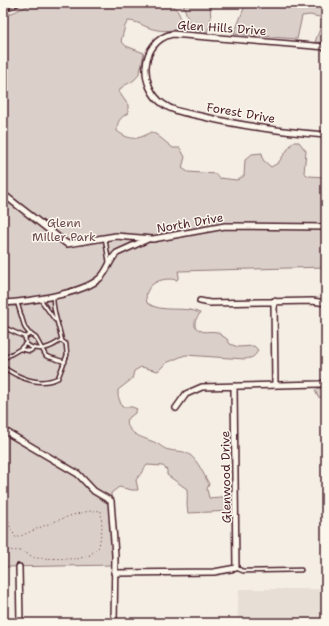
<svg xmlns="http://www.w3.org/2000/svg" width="329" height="626" font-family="'Shantell Sans',sans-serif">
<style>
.built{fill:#e7dfd6}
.green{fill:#dbd0c9;stroke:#92787a}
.building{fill:#cabbb6;stroke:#4a1f2b}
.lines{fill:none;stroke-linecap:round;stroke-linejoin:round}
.service-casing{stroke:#4a1f2b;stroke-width:5.5}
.minor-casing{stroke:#4a1f2b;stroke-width:8}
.path{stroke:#4a1f2b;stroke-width:1;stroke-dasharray:1 3;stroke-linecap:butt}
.service{stroke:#fbf7ec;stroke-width:2.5}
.minor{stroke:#fbf7ec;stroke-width:5}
.rail-casing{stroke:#4a1f2b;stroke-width:3}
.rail{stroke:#fbf7ec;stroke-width:1.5;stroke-dasharray:4.5;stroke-linecap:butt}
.labels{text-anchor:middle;stroke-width:3;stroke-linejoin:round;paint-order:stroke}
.street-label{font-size:12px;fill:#4a1f2b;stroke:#fbf7ec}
.park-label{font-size:12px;fill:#6e4b52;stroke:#fbf7ec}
</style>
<rect width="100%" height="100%" fill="#f4eee4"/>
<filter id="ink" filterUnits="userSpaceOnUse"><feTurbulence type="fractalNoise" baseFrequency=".025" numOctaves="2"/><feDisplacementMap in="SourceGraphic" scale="8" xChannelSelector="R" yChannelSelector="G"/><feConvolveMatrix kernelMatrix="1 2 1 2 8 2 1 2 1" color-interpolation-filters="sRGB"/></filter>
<g filter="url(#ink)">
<path class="built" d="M239,589H326V623H237Z
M144,620L230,623H144Z"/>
<path class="green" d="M34,3H167C180,9 180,16 183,29C173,30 163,32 153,29C144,27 138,21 128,21L125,26L121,41L126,46L144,53C142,62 141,75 134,80C128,85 122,84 119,92L128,105V113C120,118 117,121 117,131C130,141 138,140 151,132L157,135L173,148H180L185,157L182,168L188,172L216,174L219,178L237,180L244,176L245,160L252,154L262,153L263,160L271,167L278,163L293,142H299L306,151L304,173L309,176L326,177V267L178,271L179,276L177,280C161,276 142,285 147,303C163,314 183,305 200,313L195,321V327C205,335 206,330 217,332L227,339L230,344L238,347L254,346L258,350C255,357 252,358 245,359L185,355L166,363L158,371L141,367L134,371L132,379L118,390V396L122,407H132L137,409L135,413L126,420C129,436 143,437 156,443C160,445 165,450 170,450C177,452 183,450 190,455C198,461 204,475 209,484L207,489L209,498L232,496V511L188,513C186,504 188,498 187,489L167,475V470L163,466L147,465L136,480L138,490H132L119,487L111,493L114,565L3,567V17Z
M183,3H210L211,22L207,32L191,30Z
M246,3H326V43L315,42L324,18L310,15L302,16L297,39L234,34Z
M326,387V398L318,397L315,390Z"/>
<path class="building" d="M273,619H295V623H273Z"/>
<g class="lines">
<defs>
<path id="service" d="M105,238L109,263
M40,299L55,320
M17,302L25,328L29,333L36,338L46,356L65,362
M3,327L25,337L31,334
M25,337L26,344C37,353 51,348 61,340
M20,349L30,351L34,348
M3,359L20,349L26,343
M3,367C19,378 39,387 58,378L67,355L66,344L62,341C59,326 53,313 53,297
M236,568L243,571L301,570"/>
<path id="minor" d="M326,47L172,34C140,42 138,86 163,104C174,112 187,113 200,116C241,126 284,132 326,135
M3,194L67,244L116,236L153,239L225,226L326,227
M200,301L210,303L312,301L326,303
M274,301L275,385
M3,303C26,302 83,294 100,278C108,271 109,260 117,253L148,239
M176,408L186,394L202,387L320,384L326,382
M3,430L78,474L94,491L111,501L115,555L114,623
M19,567L20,623
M114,573L214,572L236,568L234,386"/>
</defs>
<use href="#service" class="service-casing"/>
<use href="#minor" class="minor-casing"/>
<path class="path" d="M3,507L11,529L16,538C37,529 80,508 101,511L102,527L99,547L90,555L77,559L35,558L22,551L3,550"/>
<use href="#service" class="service"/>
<use href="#minor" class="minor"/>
<defs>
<path id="rail" d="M3,12L23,3"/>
</defs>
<use href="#rail" class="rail-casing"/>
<use href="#rail" class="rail"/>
</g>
</g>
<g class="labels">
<g class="street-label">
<text transform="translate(222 28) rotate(4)" y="4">Glen Hills Drive</text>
<text transform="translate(241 113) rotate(10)" y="4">Forest Drive</text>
<text transform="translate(190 223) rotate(-10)" y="4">North Drive</text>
<text transform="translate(226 477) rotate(-91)" y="4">Glenwood Drive</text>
</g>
<g class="park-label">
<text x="64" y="227">Glenn<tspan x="64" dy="14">Miller Park</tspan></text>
</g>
</g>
<rect width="329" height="626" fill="none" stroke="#fbf7ec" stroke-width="16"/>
<rect x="8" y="8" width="313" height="610" fill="none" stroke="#4a1f2b" stroke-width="1.5" filter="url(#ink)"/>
</svg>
